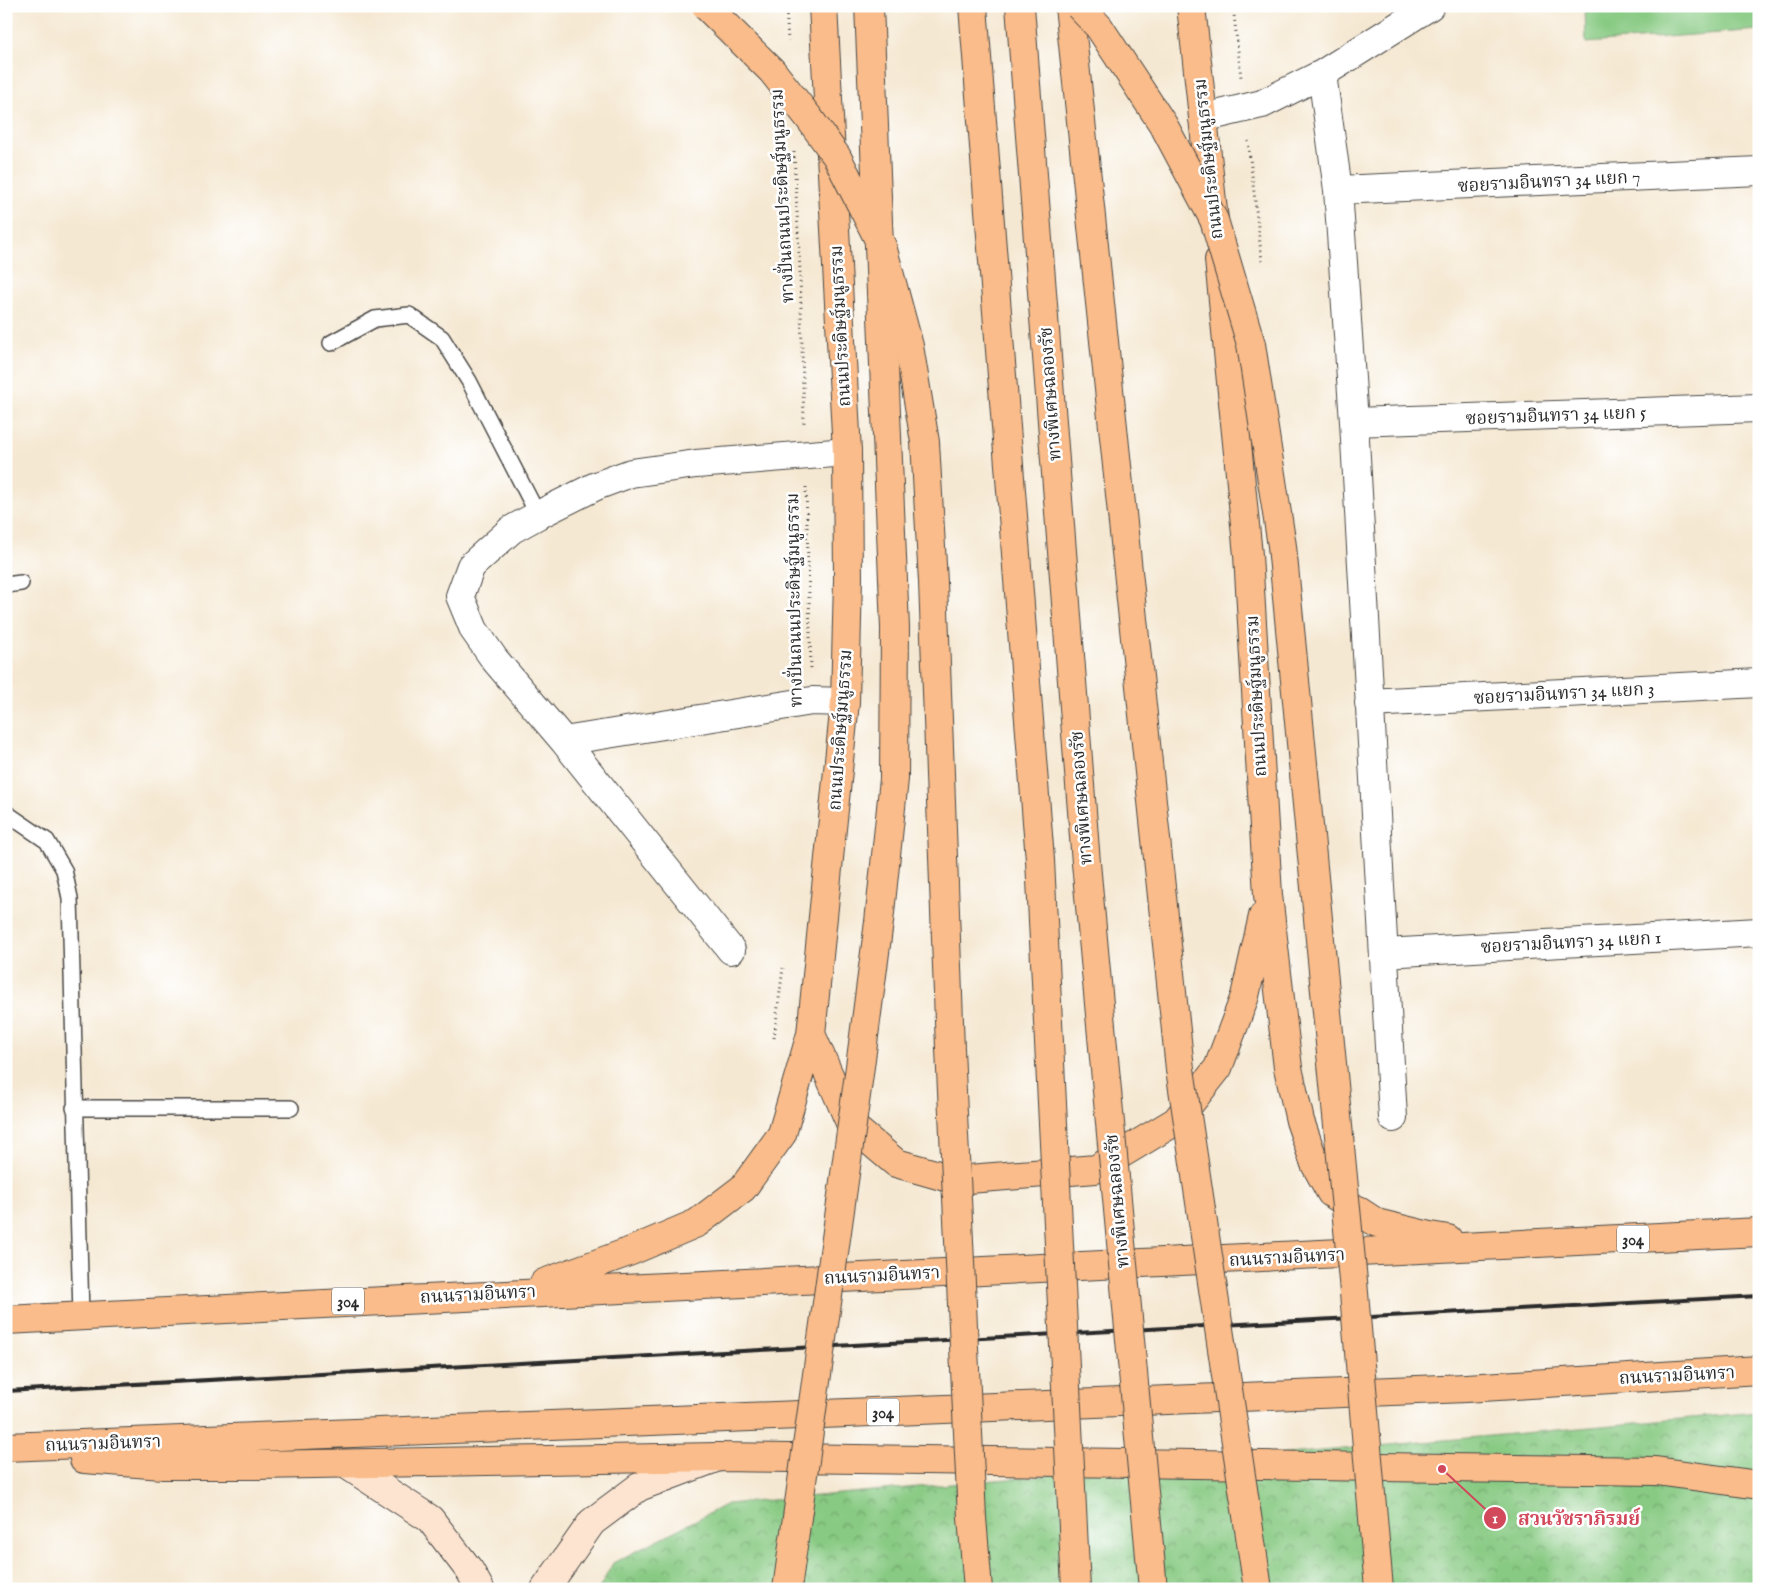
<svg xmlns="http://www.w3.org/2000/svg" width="1765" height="1595" font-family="'IM FELL English','Noto Serif Thai',serif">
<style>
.park{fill:url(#park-crowns);stroke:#5a7a57}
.pitch{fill:#88ca83;stroke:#5a7a57}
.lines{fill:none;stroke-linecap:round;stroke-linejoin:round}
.service-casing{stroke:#494744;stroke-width:18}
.minor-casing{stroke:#494744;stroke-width:30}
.secondary-casing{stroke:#494744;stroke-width:30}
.primary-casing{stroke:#494744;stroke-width:30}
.path{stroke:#494744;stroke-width:3;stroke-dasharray:1 4;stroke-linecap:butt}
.service{stroke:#fff;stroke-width:15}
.minor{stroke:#fff;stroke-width:28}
.secondary{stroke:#fde4d0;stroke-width:28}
.primary{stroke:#f9bc8a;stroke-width:28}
.rail{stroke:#2b2b2b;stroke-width:4}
.primary-bridge-casing{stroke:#494744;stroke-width:30;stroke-linecap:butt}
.motorway-bridge-casing{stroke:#494744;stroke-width:30;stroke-linecap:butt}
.primary-bridge{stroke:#f9bc8a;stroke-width:28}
.motorway-bridge{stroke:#f9bc8a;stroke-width:28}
.labels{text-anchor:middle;stroke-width:5;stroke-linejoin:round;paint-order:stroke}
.shield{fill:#fff;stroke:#6b6b6b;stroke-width:1}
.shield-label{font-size:16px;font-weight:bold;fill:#2b2b2b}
.street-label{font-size:18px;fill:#2b2b2b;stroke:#fff}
.leader{fill:none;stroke:#d1495b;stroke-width:2}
.callout-dot{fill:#d1495b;stroke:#fff;stroke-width:2}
.mark-label{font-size:15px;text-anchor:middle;font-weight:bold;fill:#fff}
.callout-label{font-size:19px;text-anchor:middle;font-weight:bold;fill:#d1495b;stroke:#fff;stroke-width:5;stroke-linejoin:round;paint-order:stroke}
</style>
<defs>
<pattern id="park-crowns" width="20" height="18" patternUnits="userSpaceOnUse" patternTransform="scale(1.25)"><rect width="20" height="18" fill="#88ca83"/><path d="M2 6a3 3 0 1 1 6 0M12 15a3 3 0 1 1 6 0" fill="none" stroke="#6fa46b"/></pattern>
</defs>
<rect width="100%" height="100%" fill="#fff"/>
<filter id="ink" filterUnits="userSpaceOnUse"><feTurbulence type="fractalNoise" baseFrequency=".02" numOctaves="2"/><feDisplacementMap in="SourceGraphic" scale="10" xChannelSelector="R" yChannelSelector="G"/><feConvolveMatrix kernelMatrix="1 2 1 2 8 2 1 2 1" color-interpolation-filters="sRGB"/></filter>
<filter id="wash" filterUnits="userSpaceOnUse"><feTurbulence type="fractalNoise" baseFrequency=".0096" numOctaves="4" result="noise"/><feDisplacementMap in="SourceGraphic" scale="20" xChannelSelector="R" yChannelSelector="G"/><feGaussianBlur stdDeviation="1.12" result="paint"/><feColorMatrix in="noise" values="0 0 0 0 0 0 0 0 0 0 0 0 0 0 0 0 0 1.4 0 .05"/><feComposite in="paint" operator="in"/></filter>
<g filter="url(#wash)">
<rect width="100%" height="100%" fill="#f5e8d2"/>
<path class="park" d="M1759,1412V1589H599L613,1563L727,1504Z"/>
<path class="pitch" d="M1585,6H1759V30L1586,43Z"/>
</g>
<g filter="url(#ink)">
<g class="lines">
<defs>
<path id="service" d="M331,343L375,319L409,315L442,338L469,381L538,515
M6,585L21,583
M6,813L47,841L64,870L70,898L81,1315
M74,1108H291"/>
<path id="minor" d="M1322,74L1338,190L1354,422L1393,1118
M1203,118L1262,104L1322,74L1430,6
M1338,190L1759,171
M1354,422L1759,408
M1369,703L1759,683
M564,741L812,701L845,702
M731,950L564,741L495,660L474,630L460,596L471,566L511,530L538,515L596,486L631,473L696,464L847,452
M1384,953L1759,932"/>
<path id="secondary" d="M347,1465L430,1519L470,1571L480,1589
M545,1589L592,1522L639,1487L716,1458"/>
<path id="primary" d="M1069,6L1180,1069
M1191,6L1214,220
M1219,260L1248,555L1268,895L1288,1068L1300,1121L1315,1164L1331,1193L1377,1223L1430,1236L1448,1239
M811,1034L851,1125L896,1163L956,1180L1096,1169L1176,1121L1218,1068L1245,996L1263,916
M544,1283L631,1251L697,1223L743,1188L782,1134L811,1034L845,702L848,579L847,452L823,6
M6,1320C590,1287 1175,1265 1759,1232
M6,1447L1466,1388L1759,1370
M84,1459L163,1465H257L718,1457L1656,1471L1759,1485"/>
</defs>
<use href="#service" class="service-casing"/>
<use href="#minor" class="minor-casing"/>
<use href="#secondary" class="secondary-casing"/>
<use href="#primary" class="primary-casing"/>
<path class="path" d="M786,6L788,41
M1233,6L1241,77
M1248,141L1262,261
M794,152L800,271L804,423
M806,487L811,670
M774,1038L783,968"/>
<use href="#service" class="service"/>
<use href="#minor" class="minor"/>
<use href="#secondary" class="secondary"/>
<use href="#primary" class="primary"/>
<path class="rail" d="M6,1391L1759,1296"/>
<defs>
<path id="primary-bridge" d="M1180,1069L1258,1589
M787,1589L859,1074L879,922L894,779L895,628L869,6"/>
<path id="motorway-bridge" d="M706,6L772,71L809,118L837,157L882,246L909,346L925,442L933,582L950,1049L972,1518L978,1589
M973,6L1040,860L1076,1589
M1020,6L1086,863L1153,1589
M1079,6L1099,27L1164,126L1214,220L1251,344L1282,546L1353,1281L1379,1589"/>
</defs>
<use href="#primary-bridge" class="primary-bridge-casing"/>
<use href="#motorway-bridge" class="motorway-bridge-casing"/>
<use href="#primary-bridge" class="primary-bridge"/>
<use href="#motorway-bridge" class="motorway-bridge"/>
</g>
</g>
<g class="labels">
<g class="shield">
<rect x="1617" y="1225.5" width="32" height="27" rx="4"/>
<rect x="332" y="1287.5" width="32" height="27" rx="4"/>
<rect x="867" y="1398.5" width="32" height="27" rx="4"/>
</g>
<g class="shield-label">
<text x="1633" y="1245">304</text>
<text x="348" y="1307">304</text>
<text x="883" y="1418">304</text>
</g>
<g class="street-label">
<text transform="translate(1208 159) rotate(-96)" y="6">ถนนประดิษฐ์มนูธรรม</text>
<text transform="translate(1549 181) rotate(-3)" y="6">ซอยรามอินทรา 34 แยก 7</text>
<text transform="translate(782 196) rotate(-93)" y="6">ทางปั่นถนนประดิษฐ์มนูธรรม</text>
<text transform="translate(840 326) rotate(-93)" y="6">ถนนประดิษฐ์มนูธรรม</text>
<text transform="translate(1050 394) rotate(-94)" y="6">ทางพิเศษฉลองรัช</text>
<text transform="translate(1556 415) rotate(-2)" y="6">ซอยรามอินทรา 34 แยก 5</text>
<text transform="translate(794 600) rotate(-91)" y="6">ทางปั่นถนนประดิษฐ์มนูธรรม</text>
<text transform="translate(1564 693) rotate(-3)" y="6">ซอยรามอินทรา 34 แยก 3</text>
<text transform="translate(1256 696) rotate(-93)" y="6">ถนนประดิษฐ์มนูธรรม</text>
<text transform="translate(840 730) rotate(-86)" y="6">ถนนประดิษฐ์มนูธรรม</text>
<text transform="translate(1081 798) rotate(-94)" y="6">ทางพิเศษฉลองรัช</text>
<text transform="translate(1571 942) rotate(-3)" y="6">ซอยรามอินทรา 34 แยก 1</text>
<text transform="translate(1117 1201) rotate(-95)" y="6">ทางพิเศษฉลองรัช</text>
<text transform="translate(1287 1257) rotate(-3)" y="6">ถนนรามอินทรา</text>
<text transform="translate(882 1275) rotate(-3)" y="6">ถนนรามอินทรา</text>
<text transform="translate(478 1294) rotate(-3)" y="6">ถนนรามอินทรา</text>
<text transform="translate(1677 1375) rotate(-3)" y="6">ถนนรามอินทรา</text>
<text transform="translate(103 1443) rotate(-2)" y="6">ถนนรามอินทรา</text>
</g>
</g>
<path class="leader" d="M1442 1469L1495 1518"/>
<g class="callout-dot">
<circle cx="1442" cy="1469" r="5"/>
<circle cx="1495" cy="1518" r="12"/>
</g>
<g class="mark-label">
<text x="1495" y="1523">1</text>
</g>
<g class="callout-label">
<text x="1579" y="1525">สวนวัชราภิรมย์</text>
</g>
<rect width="1765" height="1595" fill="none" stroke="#fff" stroke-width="25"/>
</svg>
